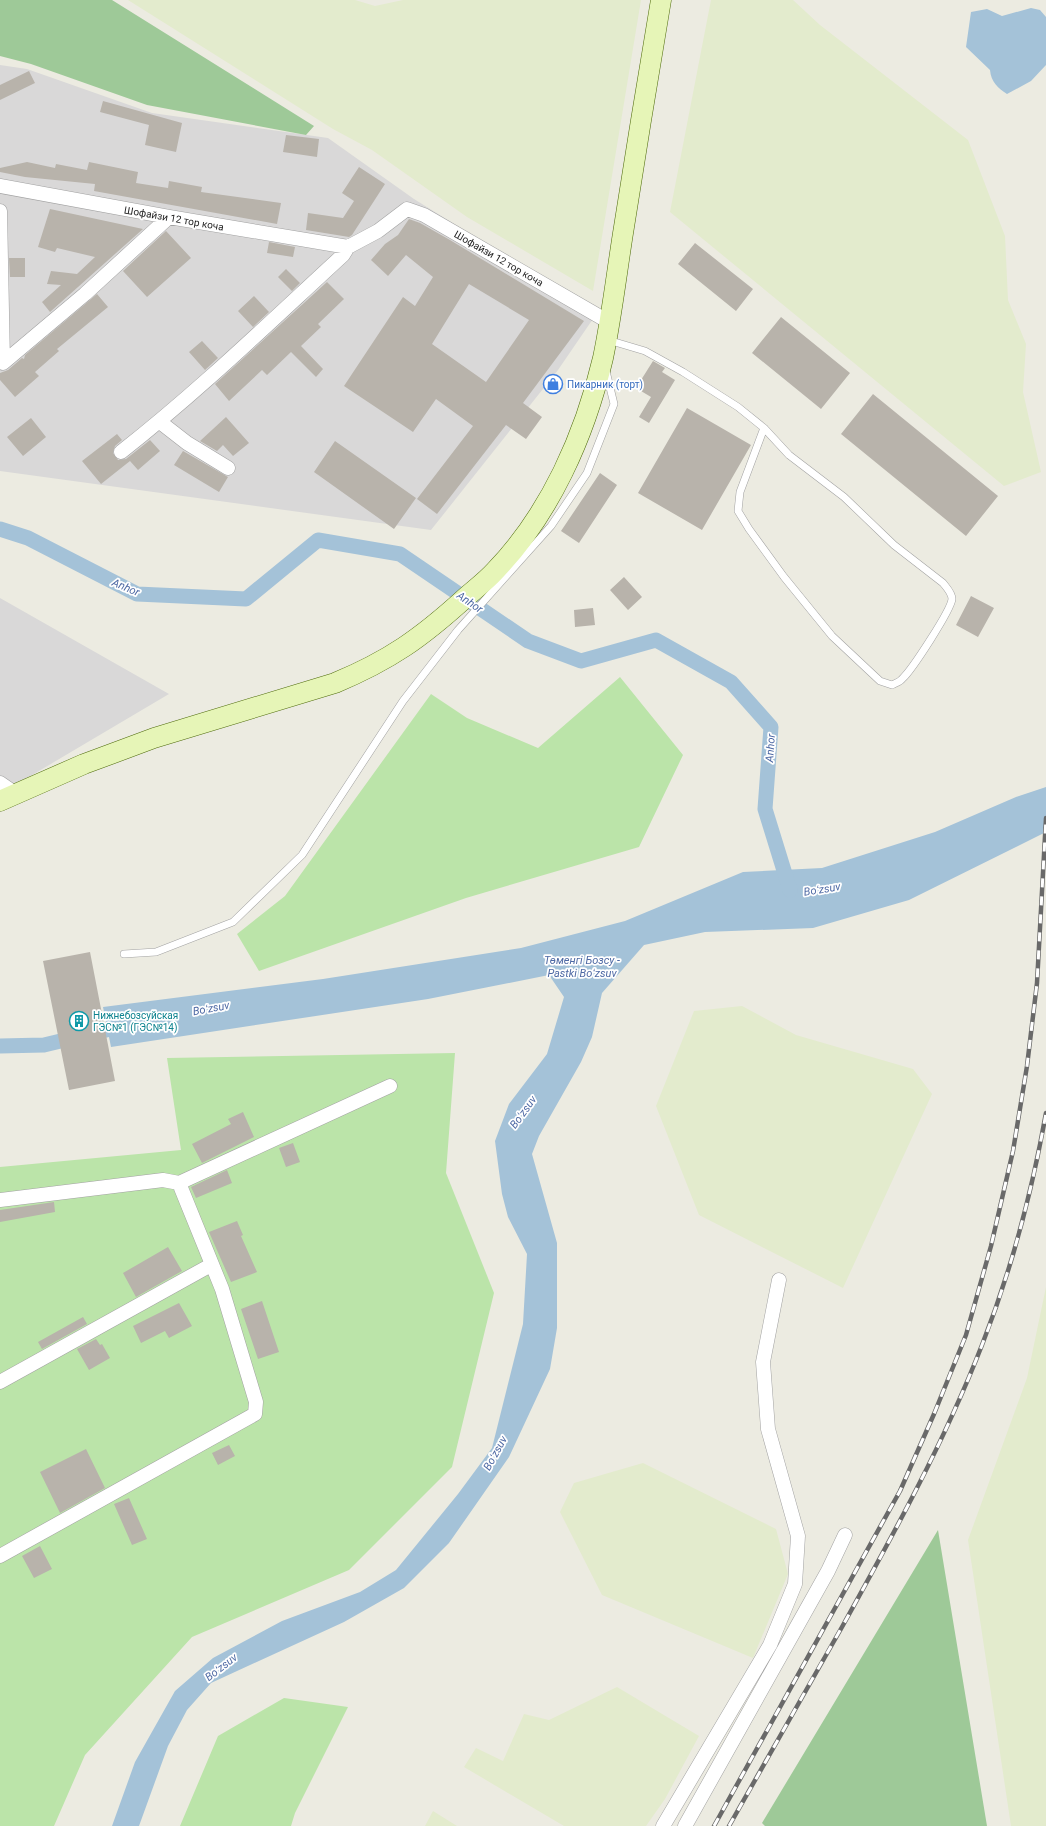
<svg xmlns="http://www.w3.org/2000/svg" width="1046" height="1826" font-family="Roboto,sans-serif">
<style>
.residential{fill:#d9d8d8}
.farmland{fill:#e3ebcd}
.grass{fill:#bbe4a9}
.forest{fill:#9ec998}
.water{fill:#a4c2d8}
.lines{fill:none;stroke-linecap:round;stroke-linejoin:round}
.canal{stroke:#a4c2d8;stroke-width:15}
.building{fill:#b8b3ab;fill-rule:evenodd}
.lane-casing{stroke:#a2a2a2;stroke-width:8}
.street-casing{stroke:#a2a2a2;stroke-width:15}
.secondary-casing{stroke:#4e6a0b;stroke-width:21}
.lane{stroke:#fff;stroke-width:7}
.street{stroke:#fff;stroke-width:14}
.secondary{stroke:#e6f5b7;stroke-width:20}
.rail-casing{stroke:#696969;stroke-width:4.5}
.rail{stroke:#fff;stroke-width:3;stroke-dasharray:9;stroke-linecap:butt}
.labels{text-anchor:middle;stroke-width:3.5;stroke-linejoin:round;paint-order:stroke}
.street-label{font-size:10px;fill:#1b1b1b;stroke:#fff}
.shop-label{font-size:10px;fill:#366cbe;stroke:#fff;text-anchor:start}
.culture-label{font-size:10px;fill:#0d838f;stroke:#fff;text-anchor:start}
.water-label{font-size:11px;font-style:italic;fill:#4e69a4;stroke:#fff}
</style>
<rect width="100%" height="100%" fill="#ecebe1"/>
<path class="residential" d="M0,65L27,69L152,113L328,138L414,199L597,313L558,370L431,530L0,471Z
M0,598L169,694L0,794Z"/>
<path class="farmland" d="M128,0H355L375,6L403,0H641L593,291L467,217L372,150L333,129Z
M711,0H793L820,25L968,140L1005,236L1008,300L1026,344L1023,392L1041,472L1004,486L670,212Z
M742,1006L796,1035L913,1069L932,1094L843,1288L699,1215L656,1106L694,1011Z
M1046,1287V1826H1011L968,1540L1027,1378Z
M643,1463L776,1529L788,1574L753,1658L602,1595L560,1512L574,1483Z
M617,1687L699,1736L665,1799L646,1826H564L464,1767L476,1748L503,1761L524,1714L549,1720Z
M433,1811L457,1826H425Z"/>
<path class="grass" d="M620,677L683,755L639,847L466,898L259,971L237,934L285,896L431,694L467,718L538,748Z
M455,1053L446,1173L494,1293L452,1467L349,1570L192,1637L85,1755L54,1826H0V1167L181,1150L167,1058Z
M284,1698L348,1707L295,1813L291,1826H180L218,1736Z"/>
<path class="forest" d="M0,0H112L314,126L306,135L147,105L31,64L0,56Z
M938,1530L987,1826H765L762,1823Z"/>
<path class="water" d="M1031,8L1040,10L1046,17V65L1031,81L1007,94C998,88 991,82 990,70L966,47L971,12L987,9L1002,16Z
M1046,787V832L909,900L813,928L705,932L644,945L602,993L592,1037L581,1062L539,1136L532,1154L557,1243V1328L550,1369L509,1457L449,1543L404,1588L344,1622L211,1683L187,1710L168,1746L139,1826H112L135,1762L175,1691L213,1658L282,1621L360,1592L396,1570L458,1494L492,1448L523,1324L527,1254L508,1217L502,1194L495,1141L509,1104L547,1054L564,997L549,975L428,999L111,1047L103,1007L323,979L521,948L625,921L743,872L822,868L935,832L1016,797Z"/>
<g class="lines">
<path class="canal" d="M0,529L28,538L137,594L246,599L318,540L400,554L528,641L581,661L656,640L731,682L771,727L765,809L790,890
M0,1046L44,1045L127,1025"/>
</g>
<path class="building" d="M29,71L35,83L0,100V85Z
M103,101L182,123L176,152L145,145L149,125L100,112Z
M286,135L319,139L317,157L283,152Z
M27,162L55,168L56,164L87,170L89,162L138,172L136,183L168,188L169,181L202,187L201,192L281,203L277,224L94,191L95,184L25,177L0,172V168Z
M359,167L385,184L352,235L349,237L306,230L308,213L343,218L354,201L342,193Z
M50,209L143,229L50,312L42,302L61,285L47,284L51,271L77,274L95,257L57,248L55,252L38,247Z
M409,219L420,223L450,240L584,321L523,403L542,417L526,439L506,425L437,514L417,499L473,426L436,399L413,432L344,386L403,297L415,306L433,277L406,255L388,276L371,260L385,244L398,235ZM469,284L529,320L486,382L432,344Z
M166,231L191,258L147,297L123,271Z
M269,242L295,247L293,257L267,253Z
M695,243L753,289L736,311L678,264Z
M9,258H25V277H10Z
M286,269L300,283L292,291L278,277Z
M327,282L344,299L318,324L321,327L301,346L323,369L316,377L291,352L267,375L262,370L229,401L215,384Z
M97,294L108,307L57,349L59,351L35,372L39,376L15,397L0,380V373L8,370L22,358L24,359L25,355Z
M254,296L269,312L253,327L238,311Z
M781,317L850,373L821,409L752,353Z
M202,341L218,358L205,370L189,352Z
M653,361L665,368L662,372L675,380L649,423L639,417L651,397L636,388Z
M873,394L998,496L966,536L841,434Z
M687,408L751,445L702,530L638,493Z
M226,417L249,443L233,456L223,445L217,451L200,441Z
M31,418L46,437L23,456L7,437Z
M117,434L122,440L115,446L113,453L118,460L126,459L150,440L160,451L138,470L130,461L101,484L82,461Z
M335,441L416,498L394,529L314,472Z
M183,451L228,477L219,492L174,465Z
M600,473L617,485L579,543L561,531Z
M624,577L642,597L628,610L610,590Z
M971,596L994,608L978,637L956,625Z
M593,608L595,625L575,627L574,610Z
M90,952L115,1081L69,1090L43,961Z
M243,1112L254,1137L202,1163L192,1144L231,1124L228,1119Z
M293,1143L300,1162L286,1167L279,1148Z
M227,1170L232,1183L196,1198L191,1187Z
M54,1202L55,1212L0,1222V1210Z
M237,1221L243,1235L241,1236L257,1272L231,1282L209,1232Z
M168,1247L182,1271L136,1297L123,1273Z
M262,1301L279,1352L258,1359L241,1309Z
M179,1303L192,1326L169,1338L165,1331L141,1343L133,1326Z
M83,1317L87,1324L42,1349L38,1342Z
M96,1339L100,1345L102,1344L110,1358L89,1370L77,1349Z
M229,1445L235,1456L218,1465L212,1453Z
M86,1449L105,1488L60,1513L40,1472Z
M129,1498L147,1539L132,1545L114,1504Z
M40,1546L52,1569L34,1578L22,1556Z"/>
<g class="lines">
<defs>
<path id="lane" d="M608,340L645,351L683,372L738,407L764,428L789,455L844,497L894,545L943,583C947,588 952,593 952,599C951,610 912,670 902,679C900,682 895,683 892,685L880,681L832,636L784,577L749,529L738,511L740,492L764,428
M124,954L156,952L233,922L302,855L403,701L458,630L551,526L587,473L614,404L606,371"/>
<path id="street" d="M0,186L169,217L348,247L378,231L407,209L424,215L609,322
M0,211L3,363L85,294L169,217
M160,422L187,443L228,468
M121,452C199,391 270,322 343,255L348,247
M0,783L16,794
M0,1200L163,1180L179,1183L390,1086
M0,1382L211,1265
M0,1556L255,1414L256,1402L222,1289L179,1183
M663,1826L770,1645L795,1584L798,1536L768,1429L763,1362L779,1280
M685,1826L828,1571L845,1535"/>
<path id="secondary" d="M0,801L84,764L154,738L335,683C390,660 421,638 465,598C475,589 486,581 495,571C550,514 585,435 603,358C612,315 617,270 624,227C636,151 648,76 661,0"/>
</defs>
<use href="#lane" class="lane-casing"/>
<use href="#street" class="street-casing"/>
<use href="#secondary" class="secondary-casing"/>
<use href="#lane" class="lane"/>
<use href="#street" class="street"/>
<use href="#secondary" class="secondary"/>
<defs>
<path id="rail" d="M714,1826L900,1491L934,1414L966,1335L991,1246L1013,1151L1027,1066L1037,983L1046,818
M729,1826C767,1760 804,1693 842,1627C893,1535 944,1443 982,1345C1011,1271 1032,1192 1046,1113"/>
</defs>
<use href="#rail" class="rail-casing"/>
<use href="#rail" class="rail"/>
</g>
<defs>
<symbol id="shop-ring" viewBox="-11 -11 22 22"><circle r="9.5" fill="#fff" stroke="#3f7fe0" stroke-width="1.5"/><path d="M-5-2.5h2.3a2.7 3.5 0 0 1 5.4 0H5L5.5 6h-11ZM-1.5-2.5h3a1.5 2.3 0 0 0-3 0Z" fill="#3f7fe0"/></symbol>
<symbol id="building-ring" viewBox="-11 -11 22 22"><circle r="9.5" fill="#fff" stroke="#0f9aa8" stroke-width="1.5"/><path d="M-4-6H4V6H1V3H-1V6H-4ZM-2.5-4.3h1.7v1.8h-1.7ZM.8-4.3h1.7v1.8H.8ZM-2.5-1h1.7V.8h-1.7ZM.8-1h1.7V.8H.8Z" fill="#0f9aa8"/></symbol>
</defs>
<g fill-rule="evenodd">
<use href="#shop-ring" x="542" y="373" width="22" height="22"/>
<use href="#building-ring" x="68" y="1010" width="22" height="22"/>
</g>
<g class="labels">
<g class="street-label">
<text transform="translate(174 218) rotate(10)" y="4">Шофайзи 12 тор коча</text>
<text transform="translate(499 258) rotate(30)" y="4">Шофайзи 12 тор коча</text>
</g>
<g class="shop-label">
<text x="567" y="388">Пикарник (торт)</text>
</g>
<g class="culture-label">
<text x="93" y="1019">Нижнебозсуйская<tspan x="93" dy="12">ГЭС№1 (ГЭС№14)</tspan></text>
</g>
<g class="water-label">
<text transform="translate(126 587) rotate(23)" y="4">Anhor</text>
<text transform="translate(470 602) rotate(34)" y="4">Anhor</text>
<text transform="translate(770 748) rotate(-86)" y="4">Anhor</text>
<text transform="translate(822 889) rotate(-9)" y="4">Boʻzsuv</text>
<text x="582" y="964">Төменгі Бозсу -<tspan x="582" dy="13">Pastki Boʻzsuv</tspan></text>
<text transform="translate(211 1008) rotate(-10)" y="4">Boʻzsuv</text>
<text transform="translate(523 1112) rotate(-54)" y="4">Boʻzsuv</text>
<text transform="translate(495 1453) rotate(-61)" y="4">Boʻzsuv</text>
<text transform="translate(221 1667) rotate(-38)" y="4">Boʻzsuv</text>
</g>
</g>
</svg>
